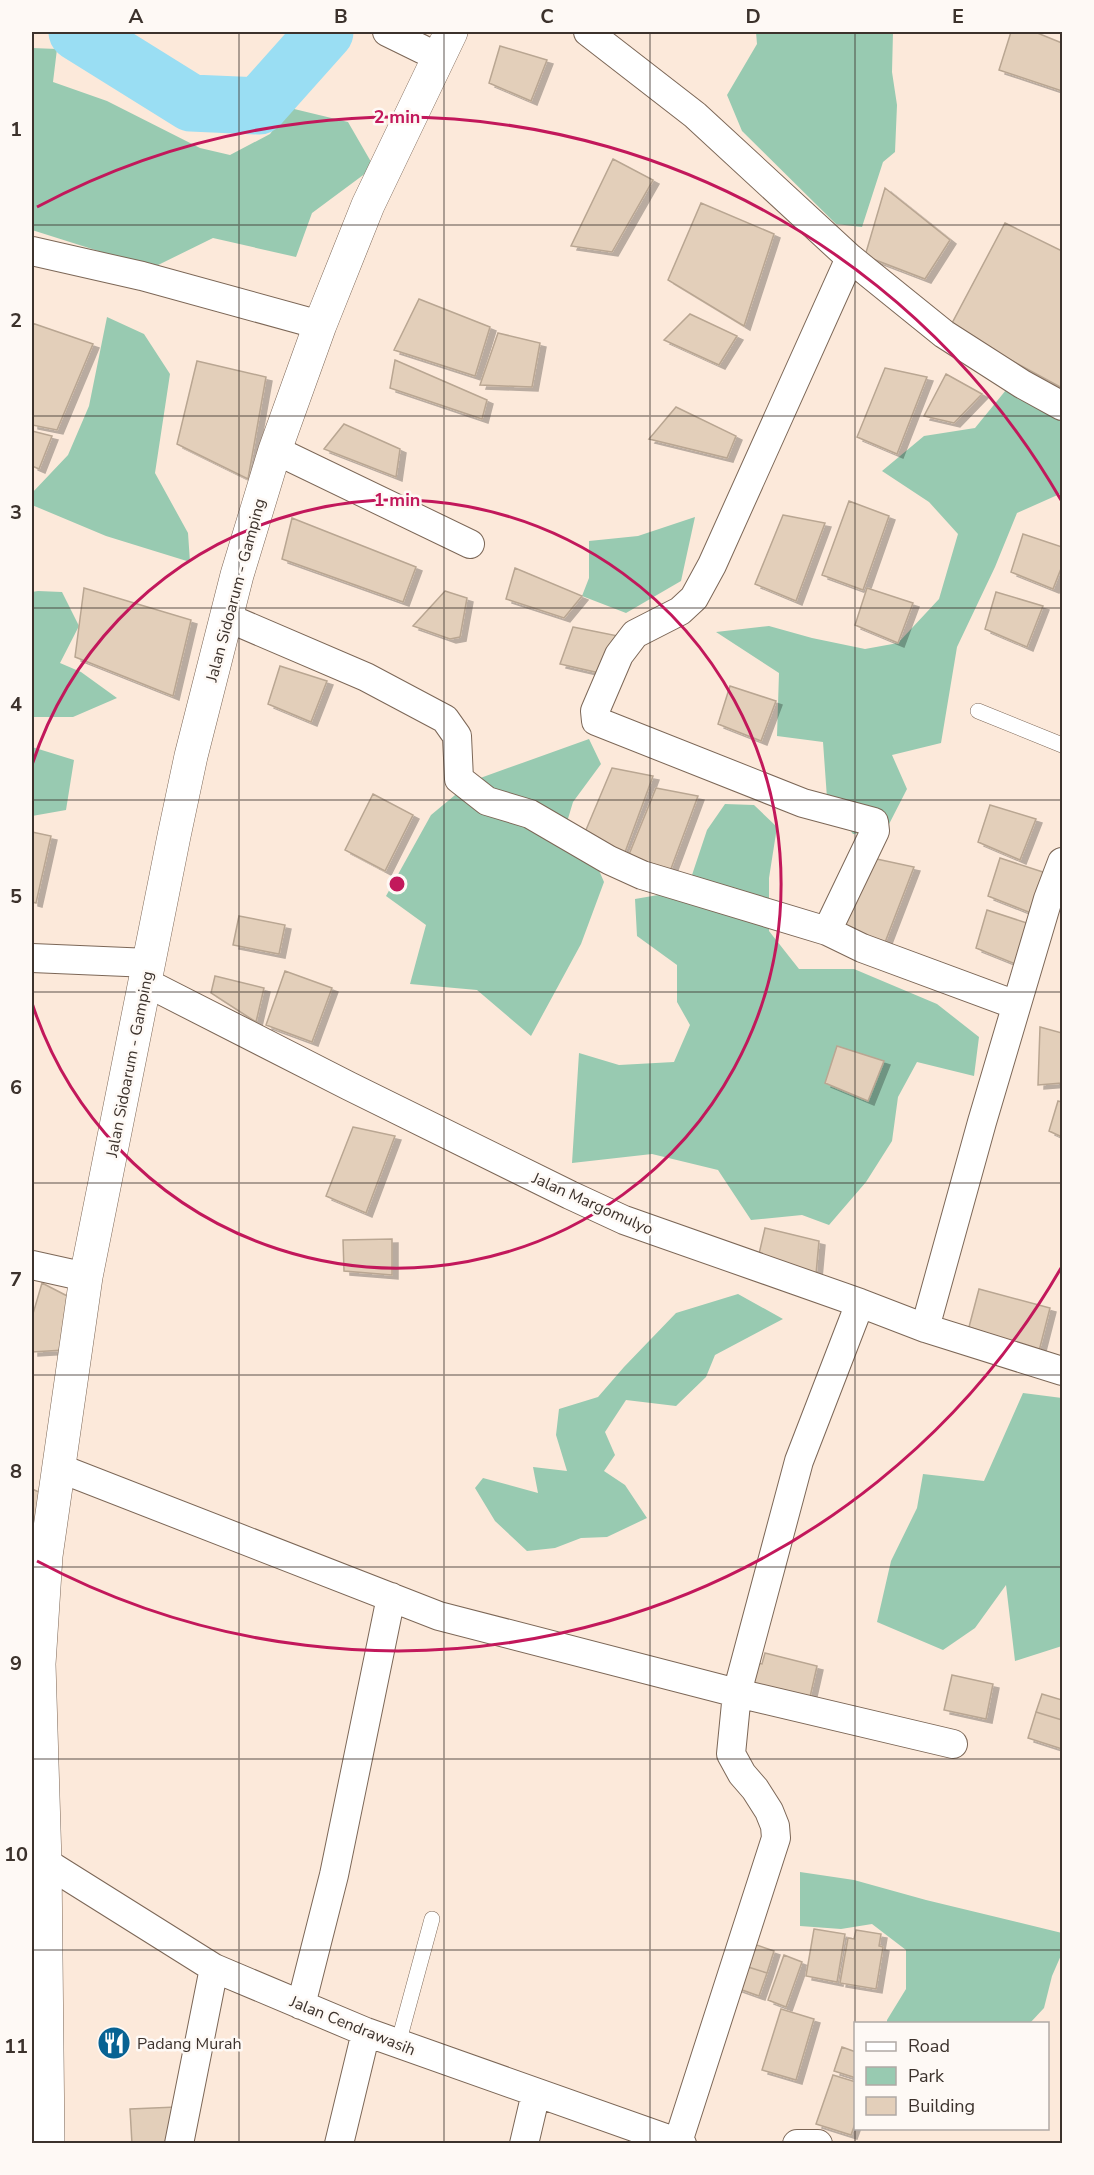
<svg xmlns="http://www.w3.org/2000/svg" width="1094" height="2175" font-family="'Nunito Sans',sans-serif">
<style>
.green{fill:#98cab1}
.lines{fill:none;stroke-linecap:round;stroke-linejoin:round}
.river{stroke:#9adef3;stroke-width:57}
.building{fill:#e3cfba;stroke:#b9a692;stroke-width:1.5;filter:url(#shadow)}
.service-casing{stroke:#7c6757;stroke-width:16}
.minor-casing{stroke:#7c6757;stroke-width:30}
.secondary-casing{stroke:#7c6757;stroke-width:34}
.service{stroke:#fff;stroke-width:15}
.minor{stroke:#fff;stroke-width:28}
.secondary{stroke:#fff;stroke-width:33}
.grid{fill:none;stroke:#3c322c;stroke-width:1.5;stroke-opacity:0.55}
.ring{fill:none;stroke:#c2185b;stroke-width:3}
.labels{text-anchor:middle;stroke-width:5;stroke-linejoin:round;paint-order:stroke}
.street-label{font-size:16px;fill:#3c322c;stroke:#fef9f5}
.poi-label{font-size:16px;fill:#3c322c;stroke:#fef9f5;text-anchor:start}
.centre{fill:#c2185b;stroke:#fef9f5;stroke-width:3}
.ring-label{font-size:18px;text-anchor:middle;font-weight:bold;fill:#c2185b;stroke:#fef9f5;stroke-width:5;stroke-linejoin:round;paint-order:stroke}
.neatline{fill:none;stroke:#3c322c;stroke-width:2}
.grid-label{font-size:20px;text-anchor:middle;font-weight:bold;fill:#3c322c}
</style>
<defs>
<filter id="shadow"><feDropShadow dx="6" dy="4" stdDeviation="0" flood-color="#0004"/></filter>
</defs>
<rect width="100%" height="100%" fill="#fce9da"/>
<path class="green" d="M756,32H893L892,72L897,105L895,152L883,162L862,227L836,224L742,131L727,95L757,44Z
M32,48L57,49L53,82L107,101L200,148L230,155L270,134L290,108L348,122L374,167L312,213L296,257L213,238L152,268L32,230Z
M107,317L144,334L170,374L155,473L188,533L190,562L106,536L32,505V493L68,455L89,406Z
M1006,390L1062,412V493L1017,513L995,567L957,647L941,743L892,755L907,789L886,830L853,834L827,798L823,742L777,736L779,673L716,632L769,626L812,638L865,649L898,643L939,599L958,534L929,502L882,471L924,436L975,428Z
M695,517L681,581L626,613L582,596L589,578V541L638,536Z
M38,591L62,592L79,626L60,663L81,672L117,698L73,717H32V592Z
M589,739L601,764L573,802L561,842L592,854L604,882L581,944L531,1036L477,990L410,984L426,925L386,896L431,815L472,781Z
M32,747L74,760L66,810L32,816Z
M725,804L754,805L777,827L769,878V931L799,969H854L937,1004L979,1037L974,1076L917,1062L898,1097L892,1141L866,1182L829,1225L802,1215L751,1220L718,1170L652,1154L572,1163L579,1053L619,1065L674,1062L690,1025L677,1002V965L637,936L635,899L687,890L707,830Z
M738,1294L783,1319L715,1355L706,1377L676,1406L626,1400L605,1432L615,1455L604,1471L625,1485L647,1518L607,1537L581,1538L555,1548L527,1551L495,1521L475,1488L483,1478L538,1493L533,1467L567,1471L556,1435L559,1409L598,1397L624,1367L676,1313Z
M1023,1393L1062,1398V1646L1015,1661L1006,1585L975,1628L943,1650L877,1622L891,1561L917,1508L923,1474L984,1481Z
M800,1872L854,1880L926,1900L1062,1933V1953L1052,1976L1044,2008L1030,2023H887V2020L906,1989V1950L872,1924L841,1929L800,1926Z"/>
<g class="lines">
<path class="river" d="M77,32L191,103L259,106L325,32"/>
</g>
<path class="building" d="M1011,32H1035L1062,43V91L999,70Z
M500,46L547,60L531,101L489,83Z
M613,159L653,180L612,252L571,246Z
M885,188L950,240L925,279L865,256Z
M701,203L774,234L744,326L668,280Z
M1005,223L1062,251V388L950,327Z
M419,299L490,327L475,376L394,350Z
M690,314L737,336L719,365L664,340Z
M32,323L93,344L57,430L32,425Z
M498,333L540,343L532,387L480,385Z
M395,360L487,400L482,419L390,388Z
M197,361L266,377L248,479L177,444Z
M885,368L927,377L897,454L857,437Z
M946,374L982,394L954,423L924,416Z
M676,407L736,436L727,458L649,439Z
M344,424L400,449L396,477L324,449Z
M32,431L52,436L39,469L32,466Z
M849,501L889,516L863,590L822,575Z
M783,515L825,523L796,601L755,584Z
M292,518L416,567L403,602L282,559Z
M1023,534L1062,547V566L1053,589L1011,572Z
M515,568L582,596L564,618L506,599Z
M84,588L191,620L173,696L75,657Z
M867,588L913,603L898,643L855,625Z
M445,591L467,598L460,637L450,639L413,626Z
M996,592L1043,606L1027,647L985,629Z
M573,627L618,636L604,674L560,664Z
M280,666L327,681L311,722L268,704Z
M730,686L776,701L761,741L718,724Z
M612,768L653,776L624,855L583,837Z
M656,788L698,796L669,874L628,857Z
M373,794L413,815L385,871L345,850Z
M990,805L1036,819L1020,860L978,842Z
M32,832L51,836L36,903L32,902Z
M872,858L914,867L884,945L844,928Z
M1000,858L1046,873L1031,913L988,896Z
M987,910L1033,925L1018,965L976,948Z
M239,916L285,925L279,954L233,945Z
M285,971L332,988L312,1042L266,1025Z
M215,976L264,988L256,1022L211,993Z
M1040,1027L1062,1033V1083L1038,1085Z
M837,1046L884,1061L868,1101L825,1083Z
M1058,1101L1062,1102V1137L1049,1131Z
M353,1127L395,1136L366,1213L326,1196Z
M765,1228L819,1241L816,1274L759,1254Z
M392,1239V1275L344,1271L343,1240Z
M42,1283L77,1301L64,1350L32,1352V1317Z
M979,1289L1050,1308L1039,1351L969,1327Z
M32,1489L39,1492L32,1563Z
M765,1653L817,1666L810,1697L747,1682L751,1662L762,1664Z
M952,1675L993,1684L986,1719L944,1710Z
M1042,1694L1062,1700V1720L1036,1712Z
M1036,1712L1062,1720V1749L1028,1738Z
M814,1929L845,1934L837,1982L806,1976Z
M856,1930L881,1934L879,1946L883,1947L876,1989L840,1983L848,1938L854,1939Z
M745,1941L774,1951L767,1973L738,1964Z
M784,1955L802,1962L786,2007L768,2000Z
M739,1964L767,1973L759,1996L731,1986Z
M781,2009L814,2019L796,2080L762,2070Z
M842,2047L856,2052V2078L834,2071Z
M833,2075L856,2082V2121L851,2135L816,2124Z
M176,2107L177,2144H132L130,2109Z"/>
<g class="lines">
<defs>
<path id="service" d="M978,711L1062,745
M398,2044L432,1919"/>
<path id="minor" d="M387,32L438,57
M588,32L695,115L850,258L944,334L1022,384L1062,406
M32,251L142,276L320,325
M275,450L470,544
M226,617L366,677L445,719L457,736L459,779L487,801L530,814L609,860L642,875L827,931L862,948L1016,1005
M827,931L875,831L874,822L803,803L596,721L595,711L619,655L635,634L680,611L694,598L712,565L850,258
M32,958L150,963
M145,982L349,1086L570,1195L624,1220L860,1303L925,1328L1062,1371
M32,1265L86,1277
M925,1328L982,1122L1048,899L1062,862
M59,1468L439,1616L737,1693L953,1744
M45,1862L214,1968L366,2032L682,2144
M301,2005L334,1875L391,1597
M678,2142L776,1838L775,1826L769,1811L755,1789L742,1774L731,1754L737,1693L799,1461L860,1303
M179,2144L214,1968
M339,2144L366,2032
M524,2144L536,2093
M797,2144H818"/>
<path id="secondary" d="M48,2144L45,1862L39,1664L46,1556L86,1277L174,836L191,756L237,575L275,450L320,325L368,205L451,32"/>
</defs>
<use href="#service" class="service-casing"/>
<use href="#minor" class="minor-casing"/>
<use href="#secondary" class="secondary-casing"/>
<use href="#service" class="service"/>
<use href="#minor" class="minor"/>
<use href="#secondary" class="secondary"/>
</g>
<path class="grid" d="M239,32V2144M444,32V2144M650,32V2144M855,32V2144M32,225H1062M32,416H1062M32,608H1062M32,800H1062M32,992H1062M32,1183H1062M32,1375H1062M32,1567H1062M32,1759H1062M32,1950H1062"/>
<g class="ring">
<path d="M32 765A384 384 0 1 1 32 1003"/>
<path d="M1061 1268A767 767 0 0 1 37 1561M37 207A767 767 0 0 1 1061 500"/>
</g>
<defs>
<symbol id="restaurant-disc" viewBox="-11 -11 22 22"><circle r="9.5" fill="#076293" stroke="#fef9f5"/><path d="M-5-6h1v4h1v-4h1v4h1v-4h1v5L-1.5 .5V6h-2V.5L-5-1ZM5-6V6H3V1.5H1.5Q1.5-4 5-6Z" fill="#fff"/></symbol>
</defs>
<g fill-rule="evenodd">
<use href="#restaurant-disc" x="95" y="2024" width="38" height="38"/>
</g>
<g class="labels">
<g class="street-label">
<text transform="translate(235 590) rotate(-75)" y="6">Jalan Sidoarum - Gamping</text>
<text transform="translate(129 1064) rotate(-79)" y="6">Jalan Sidoarum - Gamping</text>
<text transform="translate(593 1203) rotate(24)" y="6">Jalan Margomulyo</text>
<text transform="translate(353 2025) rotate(22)" y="6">Jalan Cendrawasih</text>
</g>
<g class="poi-label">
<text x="137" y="2049">Padang Murah</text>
</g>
</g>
<circle cx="397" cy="884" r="9" class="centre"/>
<g class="ring-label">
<text x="397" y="123">2 min</text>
<text x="397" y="506">1 min</text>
</g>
<rect width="1094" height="2175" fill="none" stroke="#fef9f5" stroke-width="66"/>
<rect x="854" y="2022" width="195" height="108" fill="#fef9f5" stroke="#b0a9a5" stroke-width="1.5"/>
<rect x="866" y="2042" width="30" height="9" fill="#ffffff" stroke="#b0a9a5" stroke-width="1.5"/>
<text x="908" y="2052" font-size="18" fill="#3c322c">Road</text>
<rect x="866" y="2067" width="30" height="18" fill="#98cab1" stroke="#b0a9a5" stroke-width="1.5"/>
<text x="908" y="2082" font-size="18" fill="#3c322c">Park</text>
<rect x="866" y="2097" width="30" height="18" fill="#e3cfba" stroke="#b0a9a5" stroke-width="1.5"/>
<text x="908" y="2112" font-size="18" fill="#3c322c">Building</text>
<rect x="33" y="33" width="1028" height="2109" class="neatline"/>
<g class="grid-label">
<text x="136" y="23">A</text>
<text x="341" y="23">B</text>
<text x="547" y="23">C</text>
<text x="753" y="23">D</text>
<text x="958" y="23">E</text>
<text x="16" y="136">1</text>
<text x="16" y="327">2</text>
<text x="16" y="519">3</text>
<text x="16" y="711">4</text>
<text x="16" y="903">5</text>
<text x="16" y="1094">6</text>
<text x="16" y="1286">7</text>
<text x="16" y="1478">8</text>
<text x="16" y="1670">9</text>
<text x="16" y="1861">10</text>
<text x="16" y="2053">11</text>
</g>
</svg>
